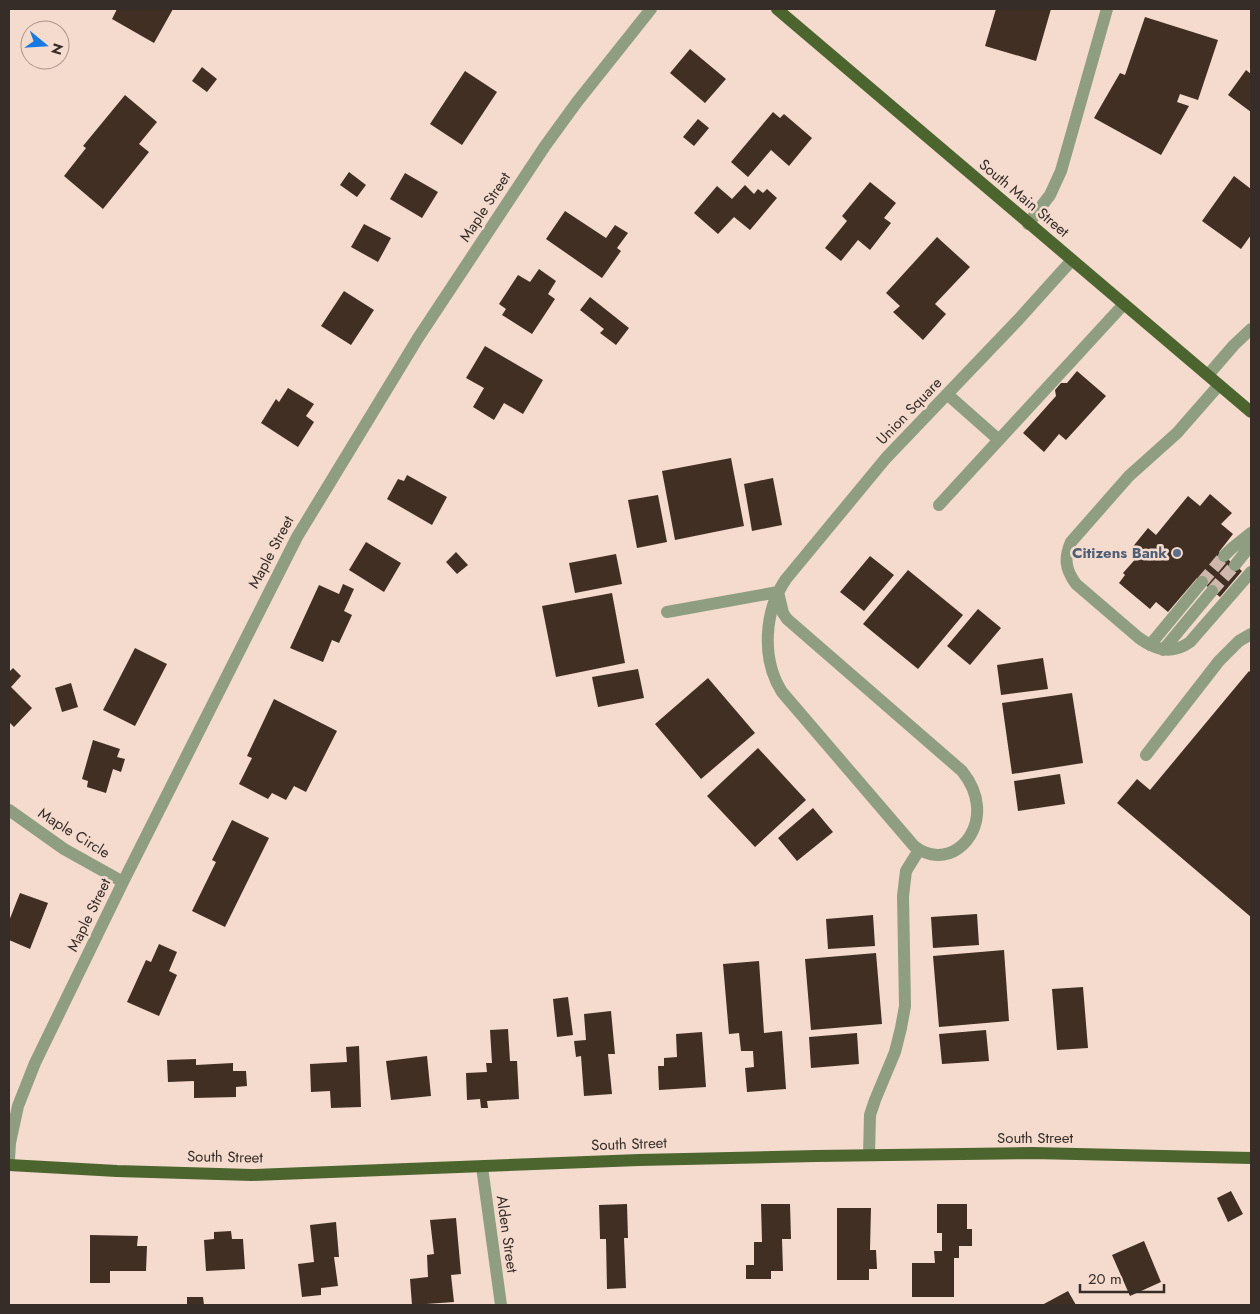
<svg xmlns="http://www.w3.org/2000/svg" width="1260" height="1314" font-family="Jost,sans-serif">
<style>
.building{fill:#422f24}
.lines{fill:none;stroke-linecap:round;stroke-linejoin:round}
.minor-tunnel{stroke:#ceb8ac;stroke-width:12;stroke-dasharray:12 6;stroke-linecap:butt}
.minor{stroke:#8f9e81;stroke-width:12}
.major{stroke:#4c652f;stroke-width:12}
.service-dot{fill:#5c6f8a;stroke:#f4dbcd;stroke-width:2}
.labels{text-anchor:middle;stroke-width:5;stroke-linejoin:round;paint-order:stroke}
.street-label{font-size:15px;fill:#362d28;stroke:#f4dbcd}
.service-label{font-size:15px;font-weight:bold;fill:#4e5e75;stroke:#f4dbcd;text-anchor:end}
</style>
<rect width="100%" height="100%" fill="#f4dbcd"/>
<path class="building" d="M117,9H173L154,43L112,19Z
M996,9H1051L1036,61L985,46Z
M1145,17L1218,40L1198,100L1180,94L1177,102L1189,106L1161,155L1094,118L1120,73L1125,75Z
M690,49L726,79L705,103L670,73Z
M202,67L217,79L207,92L192,81Z
M1246,70L1251,74V112L1228,95Z
M465,71L497,92L462,145L430,124Z
M125,95L157,122L139,144L149,152L103,209L64,176L86,148L83,146Z
M773,112L780,118L784,114L812,138L789,166L771,150L748,177L731,162Z
M698,119L709,128L694,146L683,137Z
M349,172L366,185L357,197L340,185Z
M405,173L438,192L422,218L390,199Z
M1234,176L1251,189V235L1241,249L1202,221Z
M870,182L896,203L884,218L891,223L870,250L858,240L841,261L825,248L847,221L842,216Z
M745,185L754,194L758,189L763,193L767,189L777,198L750,230L734,217L718,234L694,213L717,186L732,199Z
M565,211L606,238L615,225L628,233L617,248L621,251L602,278L546,239Z
M364,224L391,238L378,262L351,247Z
M937,237L970,267L935,304L946,314L923,340L893,312L900,306L886,293Z
M539,269L556,281L548,294L555,299L532,334L502,315L506,309L499,304L518,275L530,282Z
M344,291L374,310L351,345L321,326Z
M590,297L629,328L616,345L600,333L604,329L580,310Z
M485,346L543,380L523,414L504,403L494,420L473,407L484,388L466,378Z
M1077,371L1106,396L1066,440L1059,434L1044,452L1023,433L1056,396L1055,390L1061,383H1067Z
M288,388L314,404L306,416L314,422L298,447L261,423L276,399L279,402Z
M731,458L744,526L675,540L662,471Z
M407,475L447,497L432,525L387,499L398,479L404,481Z
M773,478L782,525L752,531L744,484Z
M1210,494L1232,513L1221,524L1233,534L1219,552L1242,571L1220,597L1197,578L1168,612L1156,602L1150,609L1119,583L1125,575L1123,573L1139,555L1131,549L1148,528L1156,535L1188,496L1200,506Z
M658,495L667,542L637,548L628,500Z
M366,542L401,563L384,592L349,570Z
M456,552L468,565L457,574L446,562Z
M616,554L622,584L575,593L569,563Z
M870,556L894,575L864,611L840,592Z
M908,570L963,615L918,669L863,624Z
M343,584L354,589L344,611L352,615L339,643L332,640L323,662L290,648L319,585L339,594Z
M612,593L625,663L556,677L542,606Z
M978,609L1001,628L970,665L947,646Z
M135,648L167,664L135,726L103,710Z
M1043,658L1048,689L1001,695L997,665Z
M13,668L21,676L11,687L32,708L14,727L9,722V672Z
M638,669L644,698L598,707L592,677Z
M1249,671L1251,673V917L1117,803L1137,779L1150,790Z
M708,678L755,733L701,779L655,724Z
M71,683L78,707L62,712L55,688Z
M1072,693L1083,763L1012,774L1002,703Z
M274,699L337,731L306,792L294,786L286,800L272,793L268,799L239,784L252,758L247,756Z
M93,740L120,749L117,757L125,759L121,772L113,769L106,793L87,787L88,781L82,779Z
M758,748L806,800L755,847L707,796Z
M1060,774L1065,804L1018,811L1014,781Z
M813,808L833,832L797,861L778,838Z
M232,820L269,838L225,927L192,911L216,862L212,860Z
M20,893L48,903L30,949L9,940V921Z
M977,914L979,945L933,948L931,917Z
M873,915L875,946L828,949L826,919Z
M159,944L177,952L169,971L177,975L159,1016L127,1002L146,960L151,962Z
M1004,950L1009,1021L939,1027L933,956Z
M876,953L882,1024L811,1030L805,959Z
M759,961L764,1033L782,1031L786,1089L747,1092L745,1068L754,1067L753,1051H741L739,1033L729,1034L723,964Z
M1083,987L1088,1048L1057,1050L1052,989Z
M568,997L573,1035L557,1037L553,999Z
M611,1011L615,1054H608L612,1094L584,1096L581,1056L576,1057L574,1041L586,1040L584,1014Z
M508,1029L510,1061H517L519,1099L487,1101L488,1108H481L480,1099L467,1100L466,1073L487,1072L486,1063H492L490,1030Z
M986,1030L989,1061L942,1064L939,1034Z
M702,1032L706,1087L659,1090L658,1066H664V1058L677,1057L676,1034Z
M857,1033L859,1064L811,1068L809,1037Z
M359,1046L361,1107L331,1108L330,1091L311,1092L310,1064L347,1062L346,1047Z
M427,1056L431,1096L391,1100L386,1061Z
M196,1059V1065L233,1063V1071H246L247,1086L236,1087V1097L194,1098V1081L168,1082L167,1060Z
M1231,1191L1243,1214L1228,1222L1217,1198Z
M627,1204L628,1238H624L626,1288L607,1289L606,1239H600L599,1205Z
M761,1204H790L791,1239H782L783,1271H771V1279H746V1265H754V1242H762Z
M937,1204H967V1229H972V1246H959V1258H954V1297H912V1263H935L934,1251H942V1233H937Z
M837,1208H871L870,1250H876L877,1269H869V1280H837Z
M456,1218L461,1274L451,1275L454,1302L412,1305L410,1279L428,1277L427,1255L434,1254L430,1220Z
M336,1222L339,1257H334L338,1286L321,1288V1295L302,1297L298,1264L314,1262L310,1225Z
M231,1231L232,1239H243L245,1269L206,1271L204,1240L214,1239V1232Z
M90,1235L138,1236L137,1246H147L146,1271H110V1283H90Z
M1144,1241L1161,1282L1130,1296L1112,1255Z
M1068,1291L1076,1305H1042Z
M187,1297H203L204,1305H187Z"/>
<g class="lines">
<path class="minor-tunnel" d="M1202,582L1224,556
M1212,591L1235,565"/>
<path class="minor" d="M1028,224L1050,195L1061,171L1107,9
M1208,375L1234,345L1251,329
M1219,385L1177,433L1129,476L1071,542C1064,558 1065,569 1076,584L1139,638C1156,650 1172,655 1190,642L1251,572
M947,394L999,440
M939,505L1124,304
M1224,556L1231,549L1251,533
M1235,565L1251,545
M778,592L783,613L787,619L962,771C970,781 976,792 977,806C980,842 945,870 914,846L782,692C761,659 764,611 786,579L886,458L1018,320L1072,260
M667,612L778,592
M1150,645L1202,582
M1163,650L1212,591
M1146,755L1219,661L1239,641L1251,634
M9,810L64,849L123,882
M869,1155L870,1115L875,1100L895,1052L901,1028L905,1006L903,896L906,871L919,850
M9,1159L10,1143L18,1106L35,1063L123,882L297,537L418,338L545,146L577,102L651,9
M482,1167L501,1305"/>
<path class="major" d="M777,9L1251,412
M9,1165L117,1171L252,1175L639,1160L816,1156L1033,1153L1251,1158"/>
</g>
<circle class="service-dot" cx="1177" cy="553" r="5"/>
<g class="labels">
<g class="street-label">
<text transform="translate(1024 198) rotate(40)" y="5">South Main Street</text>
<text transform="translate(485 207) rotate(-57)" y="5">Maple Street</text>
<text transform="translate(909 411) rotate(-46)" y="5">Union Square</text>
<text transform="translate(271 552) rotate(-62)" y="5">Maple Street</text>
<text transform="translate(74 833) rotate(32)" y="5">Maple Circle</text>
<text transform="translate(89 915) rotate(-64)" y="5">Maple Street</text>
<text x="1035" y="1143">South Street</text>
<text transform="translate(629 1144) rotate(-2)" y="5">South Street</text>
<text transform="translate(225 1157) rotate(1)" y="5">South Street</text>
<text transform="translate(507 1234) rotate(82)" y="5">Alden Street</text>
</g>
<g class="service-label">
<text x="1167" y="558">Citizens Bank</text>
</g>
</g>
<rect width="1260" height="1314" fill="none" stroke="#362d28" stroke-width="20"/>
<g transform="translate(45 45) rotate(108)"><circle r="24" fill="#f4dbcd" stroke="#a8958b"/>
<path d="M0-4L9 19L0 12L-9 19Z" fill="#1979e2"/>
<text y="-8" font-size="14" font-weight="bold" text-anchor="middle" fill="#362d28">N</text>
</g>
<path d="M1080 1284v8h84v-8" fill="none" stroke="#362d28" stroke-width="2.5"/>
<text x="1088" y="1284" font-size="15" fill="#362d28" stroke="#f4dbcd" stroke-width="4" paint-order="stroke">20 m</text>
</svg>
